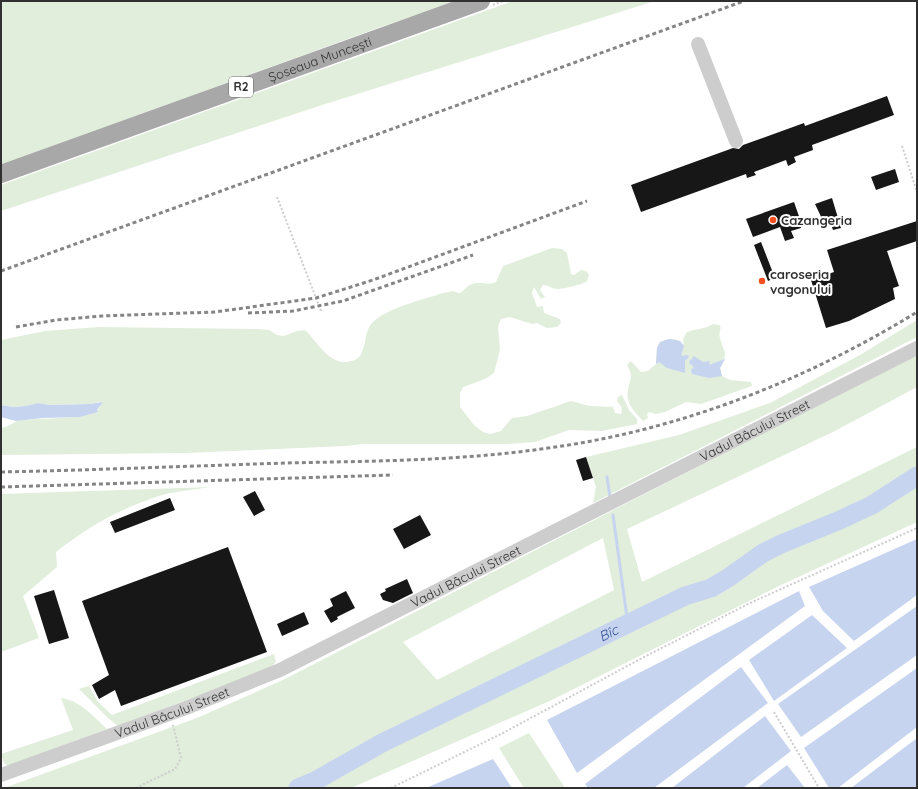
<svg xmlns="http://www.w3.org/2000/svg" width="918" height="789" font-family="Quicksand,sans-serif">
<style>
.green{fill:#e1eedc;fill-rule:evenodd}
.water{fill:#c7d4ef}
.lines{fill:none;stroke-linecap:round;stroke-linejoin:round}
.stream{stroke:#c7d4ef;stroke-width:3}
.river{stroke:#c7d4ef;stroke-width:19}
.building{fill:#171717}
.path{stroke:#cdcdcd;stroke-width:2;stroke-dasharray:2 2;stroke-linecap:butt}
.minor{stroke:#cdcdcd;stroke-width:14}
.major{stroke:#a8a8a8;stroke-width:18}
.rail{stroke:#858585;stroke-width:3;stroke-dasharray:4 3;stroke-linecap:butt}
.poi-dot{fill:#f65022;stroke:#fff;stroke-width:1.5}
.labels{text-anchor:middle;stroke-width:4;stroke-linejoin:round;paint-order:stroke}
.shield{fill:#fff;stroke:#6e6e6e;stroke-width:1}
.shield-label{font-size:12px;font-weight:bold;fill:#303030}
.street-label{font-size:13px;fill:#303030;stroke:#fff}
.poi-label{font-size:13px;font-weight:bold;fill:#303030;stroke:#fff;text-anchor:start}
.water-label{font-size:14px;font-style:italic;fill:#35569a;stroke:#fff}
</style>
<rect width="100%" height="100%" fill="#fff"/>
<path class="green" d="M1,1H459L386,25L1,165Z
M513,1H655L322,105L1,211V185Z
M552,248L562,249L567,253L571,274L574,275L581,270L586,271L589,275L587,281C585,284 563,289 558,289C552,289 549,285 543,285L540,290L545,297L541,299L534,287L532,293L537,307L543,306L544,313L560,319L561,323L557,327L547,328L537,323L532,324L510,317L501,319L498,326L500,350L494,373L485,379L463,387L460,393V407L474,425L483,432L490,434L501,431L512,418L527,416L571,401L590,406L613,407L615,413L621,414L622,408L617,401L618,397L622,395L629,410L637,419V424L602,431L569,430L535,442L507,444H363L345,446L185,453L1,455V428C9,427 13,422 20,420L80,417L98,412L97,410L100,407V402L89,404L50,405L38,403L26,406L13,407L1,405V340L45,331L98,327L259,329L269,330L277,335L284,336L297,331L305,330C318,342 330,367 351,361C358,360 361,356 363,349C366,341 366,329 372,323C386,308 423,300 443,293L453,291L459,293C464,292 466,286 472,284C481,281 488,286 496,282L503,266Z
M917,320V337L593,503L596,487L586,457L679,435L770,403L860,355Z
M713,324L720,325C722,330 718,333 720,338C724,355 729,349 720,368L722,376L730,380L751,382L752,386L701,404L686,402L665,412L656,414L649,412L647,414L648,418L643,421C635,412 625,403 628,390C630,377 634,378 627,365L631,361L641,372L648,371L656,364L657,348L660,342C669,338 677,337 684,345L683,340L686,333C695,328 703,330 713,324Z
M917,354V387L833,432L627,529L642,582L917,447V522L779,586L554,699L351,788H4L197,718L283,680ZM603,538L614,590L437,680L403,642Z
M211,487C193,490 173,491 156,497C117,510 88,527 56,552L57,567L23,596L39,638L1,652V494Z
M274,654L276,662L269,669L118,726L108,718L79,689L89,686L98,702L112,715Z
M61,698C81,701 93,716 107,729L8,766L4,763L1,754L73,730Z
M529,733L565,788H524L499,748Z"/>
<path class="water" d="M669,339L680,341L684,346L681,356L688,355L689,357L685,361V373L667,368L659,362L656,364L657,348L660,342Z
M694,356L703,362L710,361L709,365L725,359L720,368L722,376L709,378L692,374L691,370L694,367L690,364L689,362Z
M103,402L97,410L98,412L80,417L43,418L16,421L1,417V405L13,407L26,406L38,403L50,405L89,404Z
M917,539V595L854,641L823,611L809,587Z
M799,591L805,606L577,773L547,720Z
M917,606V655L801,737L778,704Z
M812,615L847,648L774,701L749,660Z
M741,667L768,703L654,788H588L585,784Z
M917,668V727L838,788H829L804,748Z
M765,716L791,751L743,788H672Z
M917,738V788H851Z
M493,759L512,788H426Z
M787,765L805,788H757Z"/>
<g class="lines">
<path class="stream" d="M607,477L610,497
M613,515L628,625"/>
<path class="river" id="s1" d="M298,788L315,781L382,743L685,596L711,588L728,578L763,553L781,544L840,520L872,505L917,476"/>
</g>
<path class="building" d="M887,96L894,115L812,145L813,150L794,157L796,162L788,166L786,160L754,172L756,175L747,178L746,174L641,212L631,185L733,148L739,149L743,145L804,123L805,126Z
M895,169L899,182L876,190L871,177Z
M832,198L841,228L833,230L830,221L824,223L815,204Z
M794,202L801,222H799L801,228L791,231L794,238L785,241L780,227L753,237L746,219Z
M917,221V241L887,251L899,286L893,288L895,299L849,321L826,328L811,280L834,272L827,250Z
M761,242L775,278L768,281L754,245Z
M586,457L593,478L583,481L576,460Z
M255,491L265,510L254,516L243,497Z
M170,498L175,510L115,533L110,522Z
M420,515L431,535L404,549L393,529Z
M228,547L267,652L121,706L115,690L99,699L92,685L109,675L82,601Z
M407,579L413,593L393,603L383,600L380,594L386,591L385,589Z
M54,590L69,638L49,644L34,596Z
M346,591L355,608L337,617L338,619L331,623L324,611L333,606L330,599Z
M304,612L309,624L282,636L277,624Z"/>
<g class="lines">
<path class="path" d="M493,5L503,1
M902,146L917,192
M277,197L321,311
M774,712L819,788
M136,788L175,769L181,758L173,725
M391,788L503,733L644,657L750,603L917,528"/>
<g class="minor">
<path d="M698,44L736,141"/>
<path id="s2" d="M1,775L186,708L280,670L917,348"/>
</g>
<path class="major" id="s3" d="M1,174L481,1"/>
<path class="rail" d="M1,271L744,1
M248,313L293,311L343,301L473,255
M16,327L56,320L101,316L215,312L316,298L373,280L587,201
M1,472C96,470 191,466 286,463C371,461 457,461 541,449C675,432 803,382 917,312
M1,487L393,475"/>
</g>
<g class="poi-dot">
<circle cx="773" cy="220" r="4"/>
<circle cx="762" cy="281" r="4"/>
</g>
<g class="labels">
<rect class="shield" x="229" y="77" width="24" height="20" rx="3"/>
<g class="shield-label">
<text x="241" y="91">R2</text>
</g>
<g class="street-label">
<text dy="5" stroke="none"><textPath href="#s3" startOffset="339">Șoseaua Muncești</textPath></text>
<text dy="5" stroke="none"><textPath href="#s2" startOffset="830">Vadul Bâcului Street</textPath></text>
<text dy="5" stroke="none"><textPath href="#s2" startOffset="506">Vadul Bâcului Street</textPath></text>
<text dy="5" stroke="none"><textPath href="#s2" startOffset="182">Vadul Bâcului Street</textPath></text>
</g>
<g class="poi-label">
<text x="781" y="225">Cazangeria</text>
<text x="770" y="279">caroseria<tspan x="770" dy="15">vagonului</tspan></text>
</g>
<g class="water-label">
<text dy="5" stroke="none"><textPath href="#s1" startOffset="347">Bîc</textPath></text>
</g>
</g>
<rect width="918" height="789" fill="none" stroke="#303030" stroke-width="4"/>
</svg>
